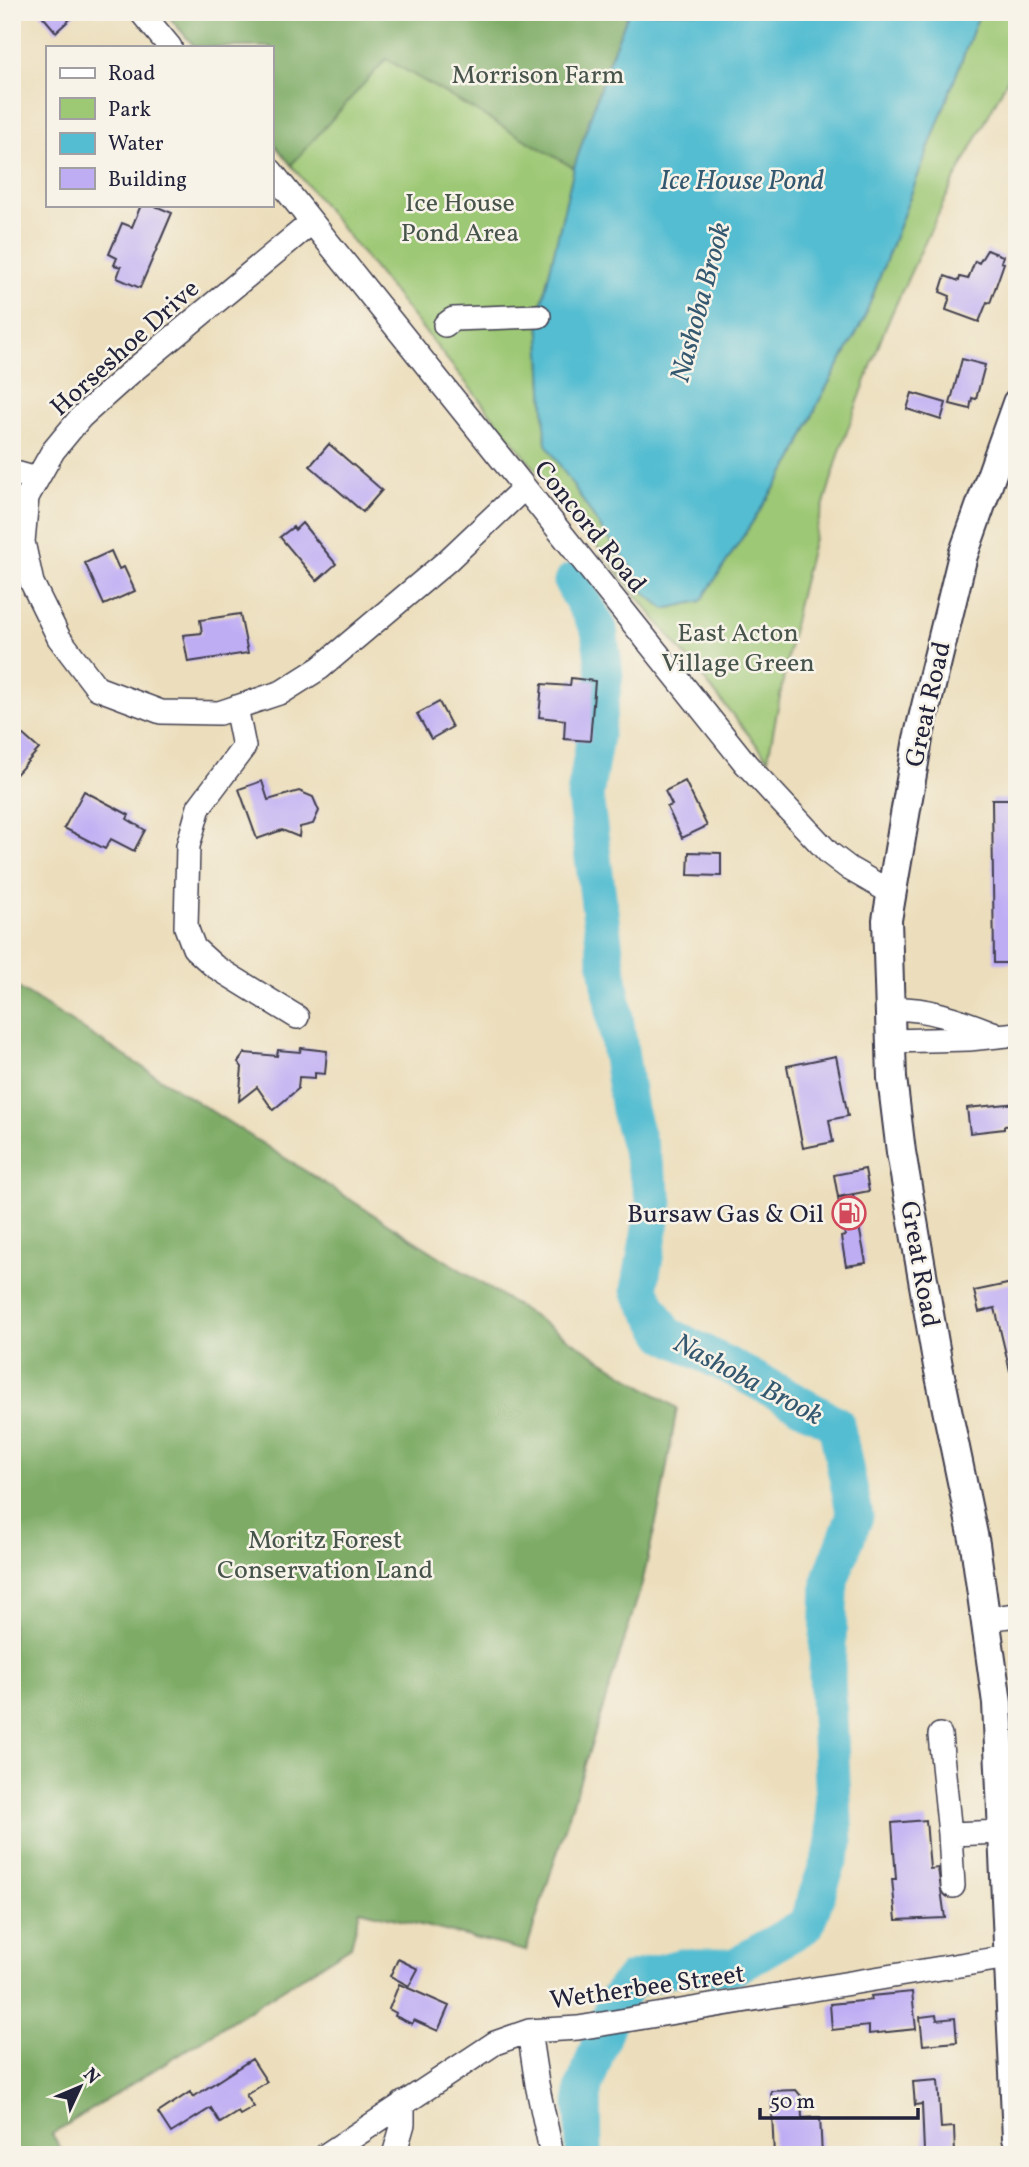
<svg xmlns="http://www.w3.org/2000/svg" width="1029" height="2167" font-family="Vollkorn,serif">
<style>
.green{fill:#9dc874;stroke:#607558;stroke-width:2}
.forest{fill:#7eac66;stroke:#506750;stroke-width:2}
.water{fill:#54bdd1;stroke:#3b7086;stroke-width:2}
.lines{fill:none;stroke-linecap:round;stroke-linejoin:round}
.river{stroke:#54bdd1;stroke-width:37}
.building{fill:#bfadf4}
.minor-casing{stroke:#403e4e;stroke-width:26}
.major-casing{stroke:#403e4e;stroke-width:32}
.minor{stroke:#fff;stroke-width:23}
.major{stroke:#fff;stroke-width:28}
.labels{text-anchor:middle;stroke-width:5;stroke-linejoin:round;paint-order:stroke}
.park-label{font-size:26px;fill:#47544c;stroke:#f7f3e8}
.street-label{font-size:26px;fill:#22223b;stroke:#f7f3e8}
.poi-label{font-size:26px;fill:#22223b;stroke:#f7f3e8;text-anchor:end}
.water-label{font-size:28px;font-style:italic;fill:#345870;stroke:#f7f3e8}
</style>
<rect width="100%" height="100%" fill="#f7f3e8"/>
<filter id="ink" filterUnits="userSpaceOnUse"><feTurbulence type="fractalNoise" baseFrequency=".0143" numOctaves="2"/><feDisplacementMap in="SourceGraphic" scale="14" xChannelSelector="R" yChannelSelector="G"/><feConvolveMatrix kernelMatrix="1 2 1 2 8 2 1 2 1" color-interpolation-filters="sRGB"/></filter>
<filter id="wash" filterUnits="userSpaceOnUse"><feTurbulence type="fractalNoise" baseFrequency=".00686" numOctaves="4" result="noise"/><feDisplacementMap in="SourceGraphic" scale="28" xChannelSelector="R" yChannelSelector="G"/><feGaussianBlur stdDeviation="1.57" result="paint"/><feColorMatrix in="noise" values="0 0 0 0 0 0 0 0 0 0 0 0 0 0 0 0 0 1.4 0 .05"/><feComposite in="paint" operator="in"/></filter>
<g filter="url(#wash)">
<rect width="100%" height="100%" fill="#ecdebc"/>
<path class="green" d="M165,12H629L608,63L574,168L539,316L546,443L600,527L632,569L644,592L701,601L794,458L819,401L863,321L980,12H1017V61L953,183L908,278L886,326L842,445L816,530L797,607L768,759L271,140V47H195Z"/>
<path class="forest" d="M165,12H629L608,63L574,168L386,59L291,165L271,140V47H195Z
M12,984L677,1408L661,1500L642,1584L526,1951L360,1910L351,1946L52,2134L65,2155H12Z"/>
<path class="water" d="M629,12H980L863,321L819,401L794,458L701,601L665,609L644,592L632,569L600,527L546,444L539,316L574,168L608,63Z"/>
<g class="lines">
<path class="river" d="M572,582L599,629L605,675L585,796L606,958L629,1110L655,1202L639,1290L666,1334L750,1377L836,1424L855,1516L830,1580L827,1677L835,1844L806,1925L734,1967H680L632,1980L614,2003L583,2090L584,2155"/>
</g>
<g id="blocks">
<path class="building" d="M39,12H78L56,32Z
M141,205H153L172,213L140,288L117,278L121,267L114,265L117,258L109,254L122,223L132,227Z
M987,250L1003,256L1001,262L1004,263L990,303L987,302L979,322L946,310L950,296L940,292L945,276L959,281L960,277L968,279L975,261L979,263Z
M962,359L985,365L976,399L972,398L970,409L950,404Z
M912,393L946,403L941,420L907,409Z
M329,444L382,490L363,512L310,466Z
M302,523L336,564L317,581L280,537L293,527L295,530Z
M111,551L119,569L124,567L135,591L104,605L85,563Z
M240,614L248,653L188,662L183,635L202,633L200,620Z
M571,678L595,681L590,741L564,739L565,720L539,717L542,684L570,686Z
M439,702L452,727L431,739L417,714Z
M12,725L39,749L12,779Z
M262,781L268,800L299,791L313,797L319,811L313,824L300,827L299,837L282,830L257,839L239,789Z
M685,781L707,826L682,838L667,807L672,805L665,791Z
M84,791L129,815L127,819L145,830L134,851L111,839L105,849L64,828Z
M992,799H1017V963H994Z
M689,852L721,853V876L688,875Z
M301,1048L327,1051L325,1074L315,1073V1078L299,1077L298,1089L273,1110L257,1087L239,1101L242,1067L238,1062L245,1053L277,1056L278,1050L300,1052Z
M836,1056L848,1116L829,1120L833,1142L803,1148L787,1066Z
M1017,1103V1125L1004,1126V1129L970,1133L967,1108Z
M865,1169L869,1191L838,1197L834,1175Z
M853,1195L866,1263L846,1266L841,1237L845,1236L838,1198Z
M1012,1283L1017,1306V1370L1010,1371L995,1308L979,1312L974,1291Z
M926,1820L930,1869L938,1868L945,1918L896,1920L892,1879H896L892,1823Z
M398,1959L418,1969L409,1986L390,1976Z
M399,1984L449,2006L438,2031L414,2020L412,2024L395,2016L396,2013L389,2009Z
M912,1992L916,2029L869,2034V2026L832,2030L830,2004L872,2000L871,1996Z
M936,2015L937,2020L955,2018L957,2042L923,2045L920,2017Z
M252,2059L267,2082L246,2095L254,2107L240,2115L238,2112L220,2123L211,2108L171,2133L158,2113L190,2092L193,2097Z
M938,2080L941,2128L954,2127L955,2155H944L941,2151H924L922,2104L915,2105L913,2082Z
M796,2090L801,2096L802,2118L820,2117L822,2155H774L771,2091Z"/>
</g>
</g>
<g filter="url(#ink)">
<use href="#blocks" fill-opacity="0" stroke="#403e4e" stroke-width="2"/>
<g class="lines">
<defs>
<path id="minor" d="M141,12L170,47
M271,171L746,764L829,853L850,869L890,892
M312,222L129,374L81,417L53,451L27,497L23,542L32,583L59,638L97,688L161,712L219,713L282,692L320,668L447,561L524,488
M445,325L453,319L539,316
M12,472L37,479
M236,707L244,747L199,807L188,846L186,927L194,948L214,966L297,1017
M890,1009C928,1007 959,1020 993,1033
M890,1041L969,1039L1017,1034
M985,1619L1017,1615
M940,1735L950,1834L1003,1832
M950,1834L953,1886
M529,2031L537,2084L552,2155
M326,2155L495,2043L529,2031L578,2028L1008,1957
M394,2155L403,2124V2103"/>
<path id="major" d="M1017,403L963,555L918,739L887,920L892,1078L901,1152L938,1366L975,1544L997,1703L1017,2138"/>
</defs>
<use href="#minor" class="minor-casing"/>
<use href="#major" class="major-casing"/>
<use href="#minor" class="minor"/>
<use href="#major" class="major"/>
</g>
</g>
<defs>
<symbol id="fuel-ring" viewBox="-11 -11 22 22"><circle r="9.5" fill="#f7f3e8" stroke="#d1495b" stroke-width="1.5"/><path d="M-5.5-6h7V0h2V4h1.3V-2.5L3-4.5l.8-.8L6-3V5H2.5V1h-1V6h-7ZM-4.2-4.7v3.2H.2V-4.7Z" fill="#d1495b"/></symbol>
</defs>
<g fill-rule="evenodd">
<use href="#fuel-ring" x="830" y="1194" width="38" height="38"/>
</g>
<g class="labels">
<g class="park-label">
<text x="538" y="83">Morrison Farm</text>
<text x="460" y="211">Ice House<tspan x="460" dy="30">Pond Area</tspan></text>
<text x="738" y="641">East Acton<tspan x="738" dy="30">Village Green</tspan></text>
<text x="325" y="1548">Moritz Forest<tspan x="325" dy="30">Conservation Land</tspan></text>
</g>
<g class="street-label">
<text transform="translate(124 347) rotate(-42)" y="9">Horseshoe Drive</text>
<text transform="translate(591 526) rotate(51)" y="9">Concord Road</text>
<text transform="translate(927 704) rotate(-77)" y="9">Great Road</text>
<text transform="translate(921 1264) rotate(80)" y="9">Great Road</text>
<text transform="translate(647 1986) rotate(-8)" y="9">Wetherbee Street</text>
</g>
<g class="poi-label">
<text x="824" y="1222">Bursaw Gas &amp; Oil</text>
</g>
<g class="water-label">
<text x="742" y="189">Ice House Pond</text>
<text transform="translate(699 302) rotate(-75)" y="10">Nashoba Brook</text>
<text transform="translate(749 1378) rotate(28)" y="10">Nashoba Brook</text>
</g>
</g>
<rect width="1029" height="2167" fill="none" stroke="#f7f3e8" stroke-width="42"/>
<rect x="46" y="46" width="228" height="161" fill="#f7f3e8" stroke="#a29fa3" stroke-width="2"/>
<rect x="60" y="68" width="35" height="10" fill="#ffffff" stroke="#a29fa3" stroke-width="2"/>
<text x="108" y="80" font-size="21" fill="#22223b">Road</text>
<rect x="60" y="98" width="35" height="21" fill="#9dc874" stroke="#a29fa3" stroke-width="2"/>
<text x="108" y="116" font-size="21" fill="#22223b">Park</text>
<rect x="60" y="133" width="35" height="21" fill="#54bdd1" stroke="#a29fa3" stroke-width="2"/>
<text x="108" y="150" font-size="21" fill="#22223b">Water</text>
<rect x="60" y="168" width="35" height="21" fill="#bfadf4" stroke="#a29fa3" stroke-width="2"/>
<text x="108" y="186" font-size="21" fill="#22223b">Building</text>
<g transform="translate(80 2087) rotate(46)" stroke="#f7f3e8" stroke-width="5" paint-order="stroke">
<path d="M0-5L12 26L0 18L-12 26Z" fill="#22223b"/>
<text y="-10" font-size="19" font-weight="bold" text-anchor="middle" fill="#22223b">N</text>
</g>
<path d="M760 2108v10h158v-10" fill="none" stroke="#22223b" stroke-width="3.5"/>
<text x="770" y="2108" font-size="21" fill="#22223b" stroke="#f7f3e8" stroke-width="5" paint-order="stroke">50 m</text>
</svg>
